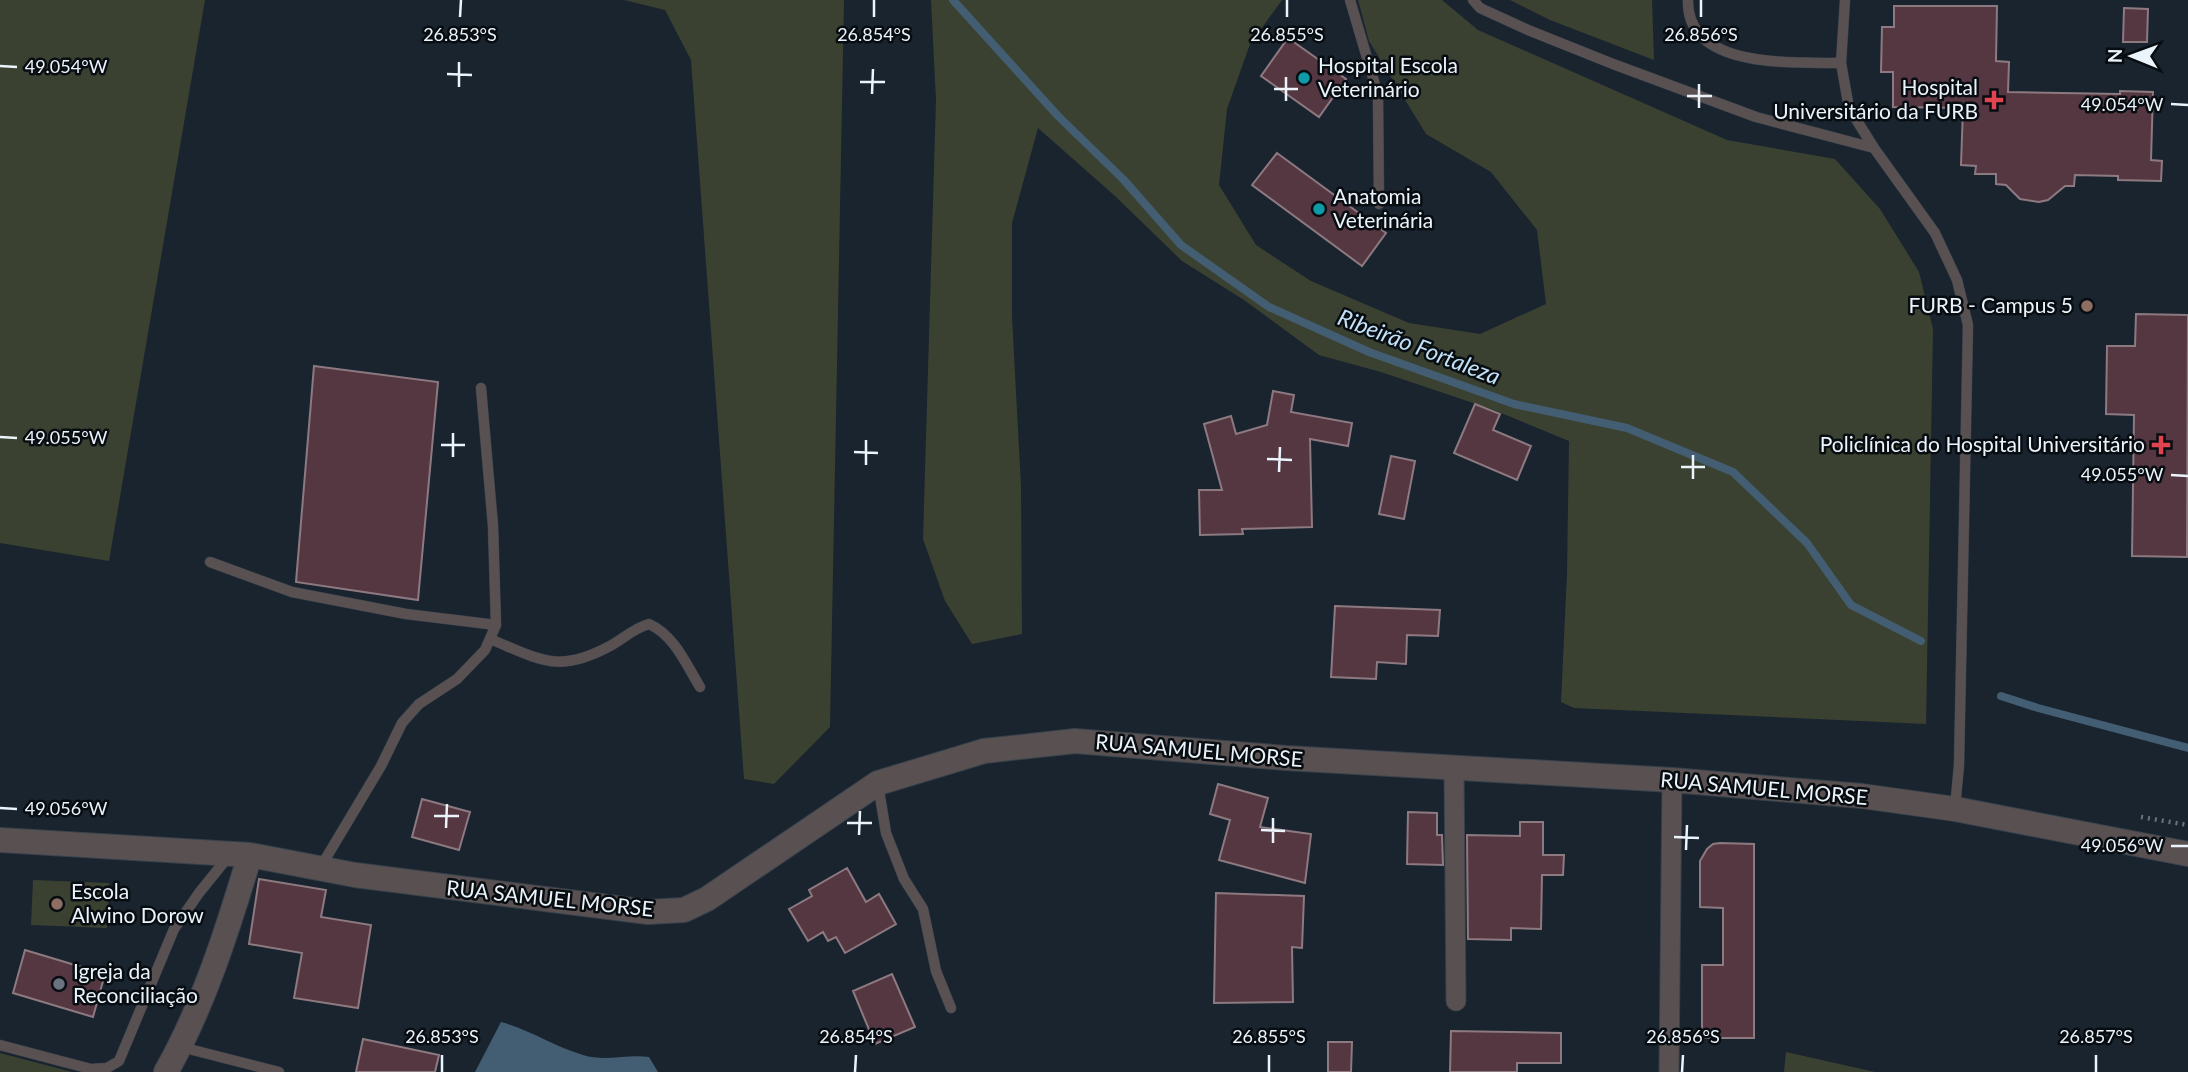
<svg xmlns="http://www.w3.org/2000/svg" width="2188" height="1072" font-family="Lato,sans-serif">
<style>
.green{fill:#3b4131}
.water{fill:#435e73}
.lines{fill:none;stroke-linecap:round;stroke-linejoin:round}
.stream{stroke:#435e73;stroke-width:8}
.building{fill:#553742;stroke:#8d7980;stroke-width:2}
.service-casing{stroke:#37414c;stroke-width:11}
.minor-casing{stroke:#37414c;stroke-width:21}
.tertiary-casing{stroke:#37414c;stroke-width:26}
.path{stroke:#69737c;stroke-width:4.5;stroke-dasharray:2 5;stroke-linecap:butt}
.service{stroke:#595151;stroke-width:10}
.minor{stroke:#595151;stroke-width:19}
.tertiary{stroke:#595151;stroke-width:24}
.ticks{fill:none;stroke:#ecf4fb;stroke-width:2.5}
.culture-dot{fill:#0f9aa8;stroke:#080d12;stroke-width:2.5}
.health-dot{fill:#e0444e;stroke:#080d12;stroke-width:2.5}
.education-dot{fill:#8d6e63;stroke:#080d12;stroke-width:2.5}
.worship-dot{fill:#6b7280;stroke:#080d12;stroke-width:2.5}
.labels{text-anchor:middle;stroke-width:5;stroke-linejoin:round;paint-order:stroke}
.poi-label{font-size:21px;fill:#ecf4fb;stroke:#080d12;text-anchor:start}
.street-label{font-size:21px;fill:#ecf4fb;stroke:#080d12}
.water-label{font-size:23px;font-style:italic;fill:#c3e2f9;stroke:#080d12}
.ticks-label{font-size:18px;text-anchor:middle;fill:#ecf4fb;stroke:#080d12;stroke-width:5;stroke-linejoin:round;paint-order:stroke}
</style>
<rect width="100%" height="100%" fill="#19242f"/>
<path class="green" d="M0,0H205L109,561L0,543Z
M624,0H844L830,727L774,784L744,779L691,60L665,10Z
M931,0H1282L1250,44L1227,109L1219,185L1256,245L1311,281L1409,323L1480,334L1546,304L1537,230L1491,172L1426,134L1369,41L1358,0H1442L1478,30L1727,140L1835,159L1880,209L1919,272L1933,329L1926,724L1574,708L1561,702L1567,573L1569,441L1494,410L1381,372L1319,355L1244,300L1182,261L1115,196L1038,128L1012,223V317L1021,486L1022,634L972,644L945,601L923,539L936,100Z
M1510,0H1652L1654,60L1550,20Z
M33,880L109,883L107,928L31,925Z
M1786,1052L1875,1072H1784Z
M0,1053L72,1072H0Z"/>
<path class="water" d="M501,1022C530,1030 555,1047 583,1055C605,1062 627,1054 649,1057L658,1072H475Z"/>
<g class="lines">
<path class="stream" d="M953,0L1058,116L1123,179L1181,245L1269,307L1369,352L1514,404L1627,428L1733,472L1807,543L1851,605L1921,641
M2001,696L2038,708L2188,748"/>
</g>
<path class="building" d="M1894,6H1997L1996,61L2009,62L2008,92L2120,94V91L2153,92L2151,160L2162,161L2161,181L2118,180V176L2075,175L2074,186H2065L2048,200L2039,202L2020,199L2006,185L1996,184V174H1975L1976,166L1961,165L1963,108L1893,107V72H1881L1882,27H1894Z
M2124,8L2148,9L2147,42H2123Z
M1288,38L1346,79L1319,117L1261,76Z
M1277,153L1386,233L1362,266L1252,185Z
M2136,314L2188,315L2187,557L2132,556L2134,415L2106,414L2107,346H2135Z
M314,366L438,382L418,600L296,582Z
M1273,391L1294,395L1291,412L1352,423L1348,446L1310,439L1312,527L1242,529L1243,534L1200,535L1199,490H1222L1204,424L1231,416L1236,434L1267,425Z
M1475,404L1500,414L1493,430L1531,446L1517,480L1454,453Z
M1391,456L1415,461L1404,519L1379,514Z
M1335,606L1440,610L1438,636L1407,635L1406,664L1377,662L1376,679L1331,677Z
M1218,784L1268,798L1260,827L1311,834L1305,883L1219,860L1230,820L1210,814Z
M422,799L470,812L459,850L412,837Z
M1408,812L1437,813V835H1442L1443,865L1407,864Z
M1520,822H1543V855H1564L1563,875H1542L1541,929L1511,928V940L1468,939L1467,835L1520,836Z
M1720,843L1754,844V1038H1702V965H1723V908L1700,907V861L1707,849L1713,844Z
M847,868L866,902L879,894L896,924L845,953L836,937L828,941L823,932L808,941L789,909L812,896L809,890Z
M259,879L326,890L321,917L371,925L358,1008L294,998L302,953L249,944Z
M1216,893L1304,896L1302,948L1292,947L1293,1002L1214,1003Z
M25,950L105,974L93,1017L13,993Z
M892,974L915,1027L875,1044L853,991Z
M1451,1031L1561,1033V1063H1517V1072H1450Z
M363,1039L439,1055L435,1072H356Z
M1328,1042H1352L1351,1072H1328Z"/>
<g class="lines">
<defs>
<path id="service" d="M1350,0L1378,95L1379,204
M1473,0L1480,8L1528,30L1613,64L1756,117L1874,148
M1688,0C1686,70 1794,62 1841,63
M1845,0L1841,63L1849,108L1874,148L1935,233L1957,280L1968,325L1959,765L1955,808
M210,562L292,592L406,614L496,625
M490,639C541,660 558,674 610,646C623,639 634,628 649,624C674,635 686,664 700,687
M878,784L886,833L904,879L923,909L936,971L951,1008
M320,868L381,766L402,723L419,704L457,679L485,650L496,625L493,526L481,388
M0,1045L91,1069L107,1068L119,1061L174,929L199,893L228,857
M181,1047L279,1072"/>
<path id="minor" d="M1454,768L1456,1001
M1669,1072L1672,780"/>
<path id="tertiary" d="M0,840L250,855L355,875L648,912L684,910L707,899L878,783L984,751L1075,741L1286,758L1672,780L1862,796L1955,809L2188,854
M166,1072C204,1005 228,928 250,855"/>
</defs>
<use href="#service" class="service-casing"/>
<use href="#minor" class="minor-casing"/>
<use href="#tertiary" class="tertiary-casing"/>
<path class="path" d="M2141,817L2188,825"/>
<use href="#service" class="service"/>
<use href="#minor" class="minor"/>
<use href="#tertiary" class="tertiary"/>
</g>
<path class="ticks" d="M460,17L461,0M874,17V0M1287,17V0M1701,17V0M0,66L17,67M447,74L472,75M860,82H885M459,87V62M1274,89H1298M872,94L873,69M1687,96H1712M1286,101V77M2171,104L2188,105M1699,108V84M0,437L17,438M441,445H465M854,452L878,453M453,457V433M1267,459L1292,460M866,465V440M1681,467H1705M1279,472L1280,447M2171,475L2188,476M1693,479V455M0,808L17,809M434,816H459M847,823H872M446,828L447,804M1261,830L1285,831M859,835L860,811M1674,837L1699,838M1273,843V818M2171,846H2188M1686,850L1687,825M442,1072V1055M855,1072L856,1055M1269,1072V1055M1682,1072L1683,1055M2096,1072V1055"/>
<g class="culture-dot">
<circle cx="1304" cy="78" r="7"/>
<circle cx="1319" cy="209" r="7"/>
</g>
<g class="health-dot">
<path d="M1990.5 89.5h7v7h7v7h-7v7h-7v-7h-7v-7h7z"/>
<path d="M2157.5 434.5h7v7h7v7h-7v7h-7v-7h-7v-7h7z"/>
</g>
<g class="education-dot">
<circle cx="2087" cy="306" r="7"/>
<circle cx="57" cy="904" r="7"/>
</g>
<circle class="worship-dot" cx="59" cy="984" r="7"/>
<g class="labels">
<g class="poi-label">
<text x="1318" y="73">Hospital Escola<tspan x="1318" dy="24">Veterinário</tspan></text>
<text x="1978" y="95" text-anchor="end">Hospital<tspan x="1978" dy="24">Universitário da FURB</tspan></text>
<text x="1333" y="204">Anatomia<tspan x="1333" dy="24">Veterinária</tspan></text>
<text x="2073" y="313" text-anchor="end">FURB - Campus 5</text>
<text x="2145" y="452" text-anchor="end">Policlínica do Hospital Universitário</text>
<text x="71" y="899">Escola<tspan x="71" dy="24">Alwino Dorow</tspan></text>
<text x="73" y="979">Igreja da<tspan x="73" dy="24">Reconciliação</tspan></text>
</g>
<g class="street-label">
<text transform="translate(1199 751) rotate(5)" y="7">RUA SAMUEL MORSE</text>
<text transform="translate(1764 789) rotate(5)" y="7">RUA SAMUEL MORSE</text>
<text transform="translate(550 899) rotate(6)" y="7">RUA SAMUEL MORSE</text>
</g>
<g class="water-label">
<text transform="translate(1419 347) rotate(21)" y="8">Ribeirão Fortaleza</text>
</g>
</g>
<g class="ticks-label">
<text x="460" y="41">26.853°S</text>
<text x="874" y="41">26.854°S</text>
<text x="1287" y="41">26.855°S</text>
<text x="1701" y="41">26.856°S</text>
<text x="66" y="73">49.054°W</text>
<text x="2122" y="111">49.054°W</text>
<text x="66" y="444">49.055°W</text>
<text x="2122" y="481">49.055°W</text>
<text x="66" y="815">49.056°W</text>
<text x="2122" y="852">49.056°W</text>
<text x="442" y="1043">26.853°S</text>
<text x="856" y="1043">26.854°S</text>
<text x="1269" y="1043">26.855°S</text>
<text x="1683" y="1043">26.856°S</text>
<text x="2096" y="1043">26.857°S</text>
</g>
<g transform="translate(2132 56) rotate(271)" stroke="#080d12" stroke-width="5" paint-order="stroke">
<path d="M0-5L12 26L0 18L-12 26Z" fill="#ecf4fb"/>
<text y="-10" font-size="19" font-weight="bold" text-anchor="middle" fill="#ecf4fb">N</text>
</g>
</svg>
